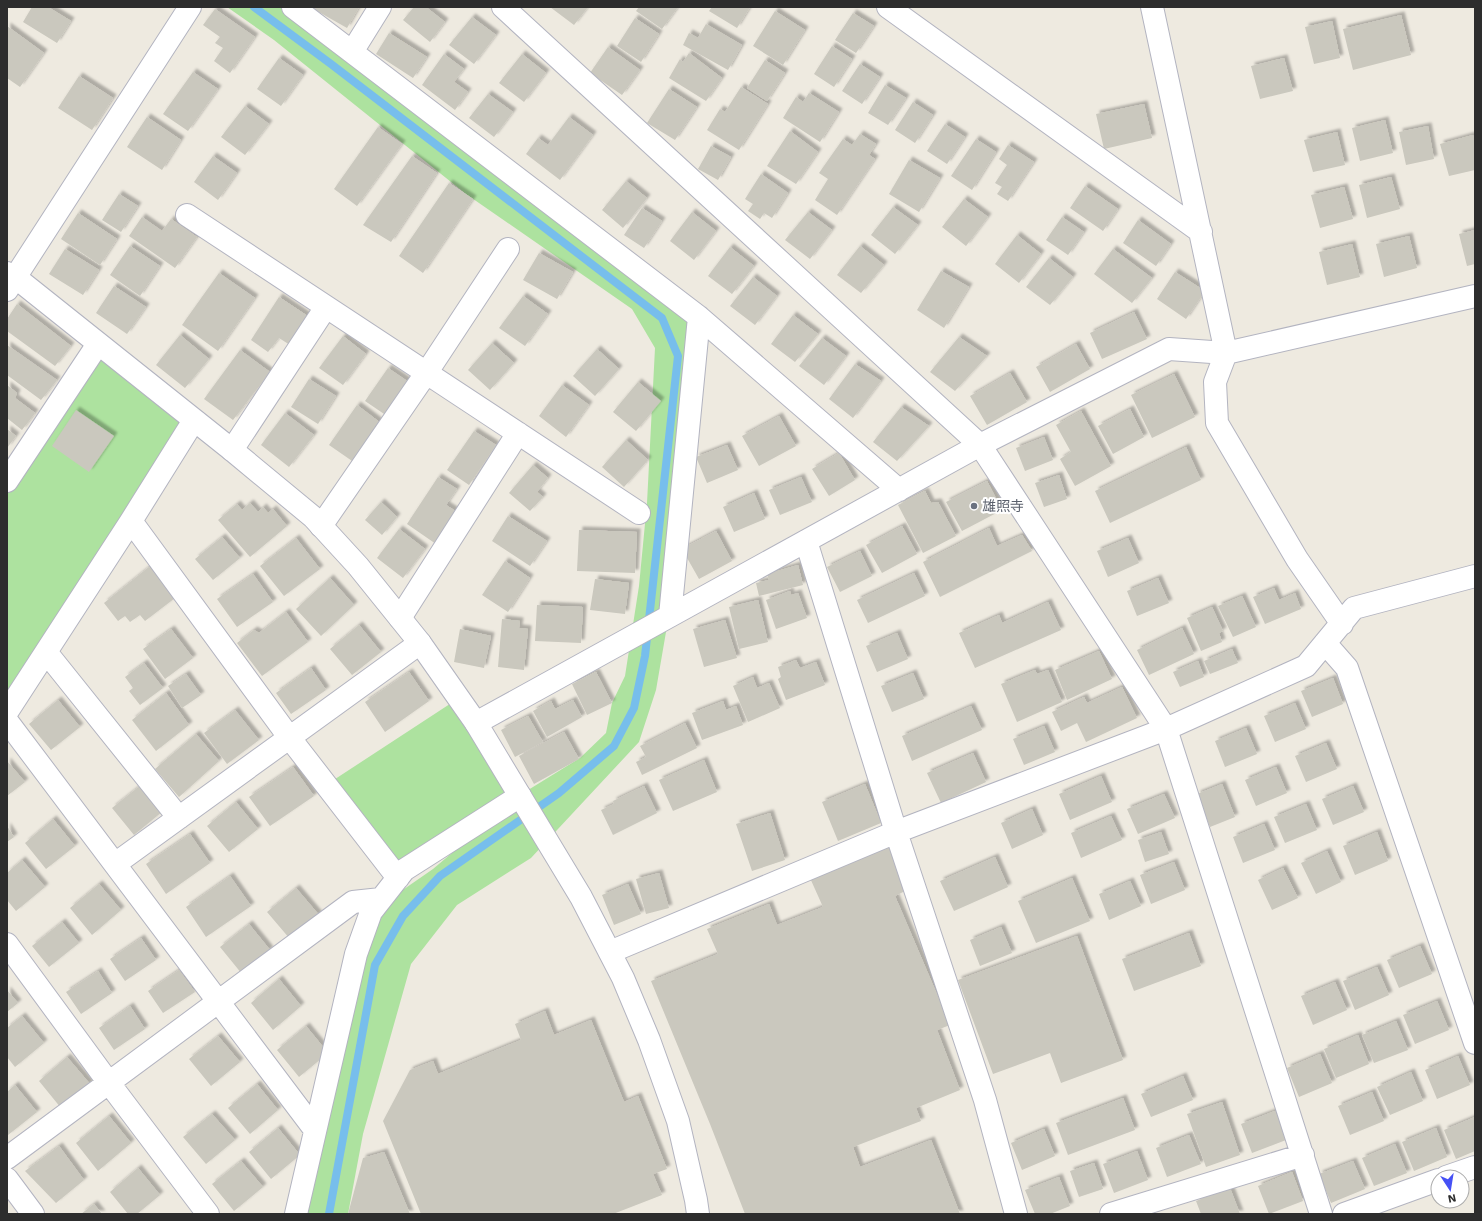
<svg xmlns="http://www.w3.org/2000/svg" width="1482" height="1221" font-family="'Work Sans','Noto Sans JP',sans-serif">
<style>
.green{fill:#ade29f}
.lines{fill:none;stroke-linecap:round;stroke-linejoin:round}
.stream{stroke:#77beec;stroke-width:8}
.building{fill:#cac8be;filter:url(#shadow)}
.minor-casing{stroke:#b3b4c0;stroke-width:24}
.tertiary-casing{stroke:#b3b4c0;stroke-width:24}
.minor{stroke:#fff;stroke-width:22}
.tertiary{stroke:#fff;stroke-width:22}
.worship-dot{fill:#6b7280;stroke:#fff;stroke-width:1.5}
.labels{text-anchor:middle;stroke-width:4;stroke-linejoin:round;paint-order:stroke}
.worship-label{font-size:14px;fill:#5b616d;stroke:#fff;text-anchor:start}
</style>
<defs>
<filter id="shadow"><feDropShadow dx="3.5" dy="-3.5" stdDeviation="1" flood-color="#0004"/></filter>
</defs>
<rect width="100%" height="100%" fill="#eeeae0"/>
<path class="green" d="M227,7H289L707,324L671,603L656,690L639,742L531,858L457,905L411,964L363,1134L348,1214H298L371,912L433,869L517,798L404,870L326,785L459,698L520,795L580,758L606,733L612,703L625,676L639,586L647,503L655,348L632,309L466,194L274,40Z
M92,352L191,425L7,712V481Z"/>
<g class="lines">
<path class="stream" d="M254,7L331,64L662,318L678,356L645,656L634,708L614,746L559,793L440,876L403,916L375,965L329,1214"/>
</g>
<path class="building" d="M32,7H48L71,21L57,43L23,22Z
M310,7H359L347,28Z
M414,7H426L445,22L430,42L403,20Z
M550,7H588L574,25Z
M639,7H678L662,29L636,11Z
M712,7H750L737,28L709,11Z
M215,9L255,37L230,73L214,61L223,48L215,43L220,37L203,25Z
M775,11L805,30L783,65L753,46Z
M853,13L874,26L856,53L835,40Z
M1401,15L1411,55L1353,70L1343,29Z
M472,17L496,35L474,64L449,45Z
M635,18L659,34L641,62L617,46Z
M1332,21L1340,58L1314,64L1305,27Z
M706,24L742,45L728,70L683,45L689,33L698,38Z
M7,26L44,53L20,87L7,78Z
M389,33L427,57L413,78L376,54Z
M832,46L852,59L834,87L814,74Z
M608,47L640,70L622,95L590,73Z
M689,53L722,78L706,101L669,78L680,59L683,62Z
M444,54L464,69L454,82L468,92L455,110L422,85Z
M522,54L546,73L524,102L499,83Z
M279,58L303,75L281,106L257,89Z
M1284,58L1293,91L1260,99L1251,66Z
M765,60L785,73L767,101L747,88Z
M860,64L880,77L862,104L842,91Z
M193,72L218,89L188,131L163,114Z
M79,76L113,98L92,130L58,108Z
M885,85L906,98L888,125L868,113Z
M741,87L768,104L739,150L707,130L720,109L725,112Z
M669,89L697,107L675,140L647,123Z
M809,93L839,112L820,142L783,118L796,97L803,102Z
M488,94L513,112L494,137L469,118Z
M913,102L933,115L915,143L895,130Z
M1144,104L1152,138L1104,149L1096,114Z
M245,106L269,124L245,155L221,137Z
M147,117L181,140L162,170L127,147Z
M569,117L593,135L560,180L526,154L538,138L548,145Z
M1385,120L1393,153L1360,161L1352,128Z
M945,124L965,137L947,164L927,151Z
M1428,126L1434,159L1406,165L1399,132Z
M378,127L402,144L357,206L334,189Z
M790,131L818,152L796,184L767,166Z
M1337,132L1345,165L1313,172L1304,140Z
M860,134L876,144L869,155L875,159L837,215L815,200L828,179L819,173L843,139L852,145Z
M1473,135L1475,142V170L1449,176L1440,144Z
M976,139L996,152L972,190L951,176Z
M1008,145L1034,162L1008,201L997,194L1002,187L995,183L1007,165L999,159Z
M711,146L731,157L718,180L698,169Z
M213,156L237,173L218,200L194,182Z
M412,156L437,173L391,242L363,225Z
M909,160L940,178L919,212L889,194Z
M761,174L788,193L772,218L764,213L760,219L748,211L753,204L745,199Z
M1391,177L1400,209L1367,218L1359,185Z
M626,181L647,198L623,228L602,210Z
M449,183L473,199L423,273L399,256Z
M1085,186L1118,209L1103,231L1070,208Z
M1344,187L1353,219L1320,228L1311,195Z
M119,194L138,206L121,232L102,220Z
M964,199L988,217L966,246L942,227Z
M893,207L918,225L895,254L871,235Z
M642,208L662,221L644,248L624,235Z
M692,212L716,231L694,260L670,241Z
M808,212L832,230L810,259L785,240Z
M78,213L117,239L100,265L61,239Z
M142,217L162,231L171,219L197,237L175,268L129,236Z
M1062,217L1084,232L1068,255L1046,240Z
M1138,220L1171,244L1156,266L1123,243Z
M1475,230V264L1467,266L1459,234Z
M1017,235L1041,254L1019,283L995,264Z
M1409,236L1417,268L1384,277L1376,244Z
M1352,244L1360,277L1327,285L1319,252Z
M130,246L160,266L140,296L110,275Z
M860,246L884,265L861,293L837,275Z
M730,247L754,266L732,294L708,276Z
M65,249L99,270L83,295L49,274Z
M1113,249L1152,278L1132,303L1094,274Z
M539,253L573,272L557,299L523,280Z
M1049,258L1073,277L1050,305L1026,287Z
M941,271L969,287L944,328L917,310Z
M1175,272L1205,291L1186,319L1157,299Z
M219,273L255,298L218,351L182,325Z
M753,277L777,296L755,325L730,306Z
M114,286L146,307L127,334L96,313Z
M523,296L548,314L525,346L499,328Z
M279,297L309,317L290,345L279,338L268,352L251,340Z
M17,304L71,346L55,366L7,331V319Z
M1134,312L1147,339L1102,359L1090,333Z
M793,315L818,334L795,362L771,344Z
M180,335L209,359L185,388L156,365Z
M343,336L366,354L343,385L319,368Z
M959,337L987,356L955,391L930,372Z
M822,338L846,356L824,385L799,366Z
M492,343L514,363L490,390L468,370Z
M1076,344L1090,369L1050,392L1036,367Z
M7,345L57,380L41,400L7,375Z
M597,349L619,369L595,396L573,376Z
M240,350L270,372L233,420L204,399Z
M855,364L881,381L853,418L829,399Z
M388,368L410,383L387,416L365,401Z
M1010,373L1027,402L987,425L970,396Z
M1174,374L1195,417L1152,438L1131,395Z
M309,379L336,396L318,424L291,407Z
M638,382L661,401L636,431L613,412Z
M7,385L17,393L15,398L35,413L22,430L7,418Z
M562,385L589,405L566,437L539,416Z
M357,405L382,424L355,463L329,445Z
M901,407L929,426L897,461L873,442Z
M1130,409L1144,437L1113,454L1098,426Z
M76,410L114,436L89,472L52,446Z
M1081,411L1111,466L1075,486L1060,459L1071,452L1056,425Z
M285,413L314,435L289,467L261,445Z
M779,416L796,446L759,466L742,436Z
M7,429L16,436L7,448Z
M474,431L496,445L469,485L447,470Z
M1044,437L1053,460L1025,471L1016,448Z
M626,440L648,460L624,487L602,467Z
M727,445L738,470L707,483L696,457Z
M1186,447L1201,480L1110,523L1095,491Z
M839,453L855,480L829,496L812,469Z
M533,465L548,478L537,492L543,497L530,511L509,493Z
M1059,475L1067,499L1044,507L1035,483Z
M438,477L457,489L446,505L457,512L436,544L407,524Z
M801,477L812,502L780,515L769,490Z
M987,481L1002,510L962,531L946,502Z
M925,491L931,503L938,502L956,536L923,553L898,505Z
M754,493L765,519L734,532L723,507Z
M381,502L397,517L382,535L365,520Z
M250,503L258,512L263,507L268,513L273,509L287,526L250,557L218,520L237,504L242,510Z
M508,516L547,541L530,566L492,541Z
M902,526L917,554L882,573L866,545Z
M989,528L997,546L1022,535L1032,551L940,597L923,562Z
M399,529L425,549L403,578L377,558Z
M579,530L637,532L635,573L577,571Z
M716,531L732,561L699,579L682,549Z
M222,537L240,558L213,580L195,559Z
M296,538L320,569L284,596L260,566Z
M1128,538L1139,563L1108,577L1097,551Z
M860,551L872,576L840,592L827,567Z
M505,561L530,578L508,612L482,595Z
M798,565L803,585L759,596L756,583L769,580L767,574Z
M149,567L175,598L145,621L140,615L130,622L125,616L118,621L104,603Z
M914,573L925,596L868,623L857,600Z
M253,574L273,602L237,627L217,599Z
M330,578L354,605L321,636L296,609Z
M1158,578L1169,603L1137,616L1127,591Z
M595,579L629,583L625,614L590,610Z
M1274,588L1279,600L1295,593L1301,609L1265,624L1253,597Z
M790,591L791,595L798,593L807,618L776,629L766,600Z
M1242,596L1256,627L1233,637L1218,606Z
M758,600L768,642L739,649L729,607Z
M1048,602L1061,630L975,668L959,633L999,615L1002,623Z
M537,605L583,607L581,643L535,641Z
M1212,607L1223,631L1219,633L1222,642L1201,651L1187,618Z
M286,612L308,642L262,676L237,643L254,630L259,633Z
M502,619L520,621L519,628L528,629L524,670L498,667Z
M725,620L737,658L704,667L693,629Z
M359,625L381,652L352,675L330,649Z
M1182,628L1194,654L1149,675L1137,650Z
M171,629L193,658L165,679L143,649Z
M460,629L491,636L484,668L454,662Z
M897,633L908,659L877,672L866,646Z
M1232,649L1238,663L1210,674L1204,661Z
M1099,651L1112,679L1067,700L1055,670Z
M796,660L800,668L816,662L825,685L786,700L778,679L781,677L778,667Z
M1198,661L1204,677L1180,687L1173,672Z
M144,663L163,688L140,705L129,691L133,688L125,677Z
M311,668L326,690L291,714L276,693Z
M1035,670L1037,674L1048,670L1062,702L1017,722L1001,684Z
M409,672L429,701L385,732L365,702Z
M596,672L612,703L587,715L572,684Z
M913,673L924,699L892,712L881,686Z
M186,674L201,695L182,708L168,686Z
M753,677L757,688L769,683L780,708L748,722L733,686Z
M1333,678L1343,704L1312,717L1301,691Z
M1122,687L1137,718L1086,742L1077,723L1061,731L1052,712L1084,697L1087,703Z
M166,693L189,725L156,751L132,720Z
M58,700L80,727L51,750L29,724Z
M573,700L582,717L547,737L533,711L551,701L555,709Z
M723,701L726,710L736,706L743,725L702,740L692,713Z
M1295,703L1306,729L1275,742L1264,716Z
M971,706L982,730L912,761L902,736Z
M235,710L259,740L227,764L204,733Z
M528,716L543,742L515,757L501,730Z
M685,723L697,748L642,775L636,762L646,757L640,746Z
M1044,726L1055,752L1024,765L1013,739Z
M1246,728L1257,754L1225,767L1215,741Z
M564,732L579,759L534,784L519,756Z
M196,734L219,761L179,797L155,769Z
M1326,743L1337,769L1306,782L1295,756Z
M973,753L986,782L941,803L927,773Z
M704,760L717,792L673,811L659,780Z
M7,761L25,782L7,796Z
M293,767L314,796L270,826L249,797Z
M1276,767L1287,793L1256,806L1245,780Z
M1101,776L1112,802L1070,820L1059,794Z
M865,784L881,823L838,841L822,802Z
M1222,784L1235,817L1210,827L1197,794Z
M141,785L163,811L134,835L112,808Z
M644,786L657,813L613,835L601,810L614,804L613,801Z
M1353,786L1364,812L1333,825L1322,799Z
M1164,794L1175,818L1138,834L1127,809Z
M236,802L258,829L229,852L207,826Z
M1306,804L1317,830L1285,843L1274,817Z
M1032,809L1043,835L1012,849L1001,823Z
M770,813L785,860L752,871L736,824Z
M1111,816L1122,840L1081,858L1071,833Z
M53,819L75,846L46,869L25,843Z
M1264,824L1275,850L1243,863L1233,837Z
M7,826L14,837L7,842Z
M1161,832L1169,854L1145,862L1138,840Z
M1377,832L1388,861L1355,875L1343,846Z
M190,834L210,863L166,894L146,864Z
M888,845L907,890L895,896L950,1025L937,1030L960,1090L916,1108L921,1121L853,1147L860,1167L931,1140L960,1214H745L710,1124L651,981L718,954L707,929L769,904L777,925L823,907L810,878Z
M1327,851L1341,882L1316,894L1301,863Z
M995,857L1008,887L954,911L940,881Z
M22,860L45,887L16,911L7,900V873Z
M1174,862L1185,890L1151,904L1140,875Z
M1283,868L1298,898L1272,910L1258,880Z
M659,873L669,908L646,914L636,879Z
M230,876L251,906L206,937L186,907Z
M1072,878L1090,921L1036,943L1018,901Z
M1130,881L1141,906L1109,920L1099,894Z
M99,884L121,910L92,935L70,908Z
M628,884L641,914L614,925L602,895Z
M296,888L319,915L290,939L267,912Z
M62,922L79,943L49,967L32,946Z
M249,924L270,950L242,974L220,947Z
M1001,927L1012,953L980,966L970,940Z
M1189,933L1201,966L1134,991L1122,959Z
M1077,936L1123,1060L1061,1083L1050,1053L993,1074L958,980Z
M141,938L156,960L125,981L110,959Z
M1420,946L1432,974L1399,988L1387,960Z
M1377,967L1389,995L1355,1010L1343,981Z
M179,970L195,992L163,1013L148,991Z
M98,971L112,993L81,1014L66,992Z
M279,979L301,1006L273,1030L251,1003Z
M1335,982L1347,1010L1313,1025L1301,996Z
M7,990L18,1003L7,1012Z
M1437,1001L1449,1030L1415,1044L1403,1015Z
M130,1006L145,1029L114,1050L99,1028Z
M545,1011L554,1035L591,1020L624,1102L638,1096L667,1169L653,1174L662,1195L613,1214H421L383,1121L410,1070L433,1061L438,1074L521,1040L515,1024Z
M22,1016L44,1043L15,1067L7,1057V1028Z
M1396,1021L1408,1050L1374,1063L1362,1035Z
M306,1026L328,1053L299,1077L277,1050Z
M1358,1035L1369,1064L1336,1078L1324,1049Z
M218,1036L240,1062L211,1086L189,1059Z
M1320,1054L1332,1083L1299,1097L1287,1068Z
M1458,1056L1470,1085L1437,1099L1425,1070Z
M67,1057L90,1084L61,1108L39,1081Z
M1411,1072L1423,1101L1390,1115L1377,1087Z
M1183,1076L1193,1100L1151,1117L1141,1094Z
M257,1084L278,1110L250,1134L228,1108Z
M15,1085L37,1112L8,1135L7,1134V1092Z
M1372,1092L1384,1121L1350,1135L1338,1106Z
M1123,1098L1135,1130L1068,1155L1056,1123Z
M1222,1102L1240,1155L1206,1167L1187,1114Z
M1275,1111L1286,1140L1252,1153L1241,1124Z
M212,1114L235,1140L206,1164L183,1137Z
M109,1116L131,1143L98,1171L76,1143Z
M1475,1117V1151L1456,1159L1444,1130Z
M278,1128L300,1155L271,1179L249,1152Z
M1436,1128L1447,1157L1414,1171L1402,1142Z
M1044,1129L1055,1156L1022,1170L1011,1143Z
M1189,1135L1201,1164L1167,1177L1156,1148Z
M1395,1144L1407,1173L1374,1186L1362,1158Z
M59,1146L84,1180L56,1203L25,1171Z
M1137,1151L1148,1180L1114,1193L1103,1164Z
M384,1152L410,1214H348L363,1158Z
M241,1161L263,1187L234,1211L212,1184Z
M1353,1161L1365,1189L1331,1203L1319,1174Z
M1094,1163L1103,1189L1079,1197L1070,1171Z
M138,1168L160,1195L137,1214H128L110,1192Z
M1292,1172L1303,1201L1269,1214L1258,1186Z
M1059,1177L1070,1206L1050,1214H1035L1025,1190Z
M1230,1188L1240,1214H1201L1196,1201Z
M94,1204L102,1214H81Z"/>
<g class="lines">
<defs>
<path id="minor" d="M293,7L699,317L899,490
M503,7L980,445L1166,729L1321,1214
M888,7L1201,232
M1152,7L1226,353L1215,382L1217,423L1297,559L1342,624
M352,52L380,7
M187,215L639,513
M7,290L190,7
M232,450L326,307
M7,481L98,344
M131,521L289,737L398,878
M321,526L427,372L508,249
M806,541L896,832L985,1100L1016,1214
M670,616L699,317
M400,618L518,433
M1325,643L1347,668L1475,1043
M46,652L179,818
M7,712L131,521L191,425L196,422
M7,721L315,1130
M476,723L980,445L1169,349L1226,353L1475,296
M115,864L420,643
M7,944L109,1083L208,1214
M610,952L896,832L1166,729L1306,666L1354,608L1475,576
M7,1158L353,902L381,899
M1446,1177L1475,1167
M7,1179L33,1214
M296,1214L356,954L371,912L404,870L520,796
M1111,1214L1303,1155
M1344,1214L1438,1180"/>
<path id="tertiary" d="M7,273L15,277L232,450L313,517L358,566L420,643L476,723L520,796L581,897L623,978L649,1040L678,1121L696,1200L698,1214"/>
</defs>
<use href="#minor" class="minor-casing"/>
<use href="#tertiary" class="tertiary-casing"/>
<use href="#minor" class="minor"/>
<use href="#tertiary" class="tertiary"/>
</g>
<circle class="worship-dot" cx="974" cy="506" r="4"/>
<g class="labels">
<g class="worship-label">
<text x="982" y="511">雄照寺</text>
</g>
</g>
<rect width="1482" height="1221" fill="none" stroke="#2d2d2d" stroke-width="16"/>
<g transform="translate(1450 1189) rotate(168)"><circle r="19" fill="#ffffff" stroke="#ababab"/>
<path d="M0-3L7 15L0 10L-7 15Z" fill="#4651f5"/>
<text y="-6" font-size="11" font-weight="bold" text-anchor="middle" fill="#2d2d2d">N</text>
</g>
</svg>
